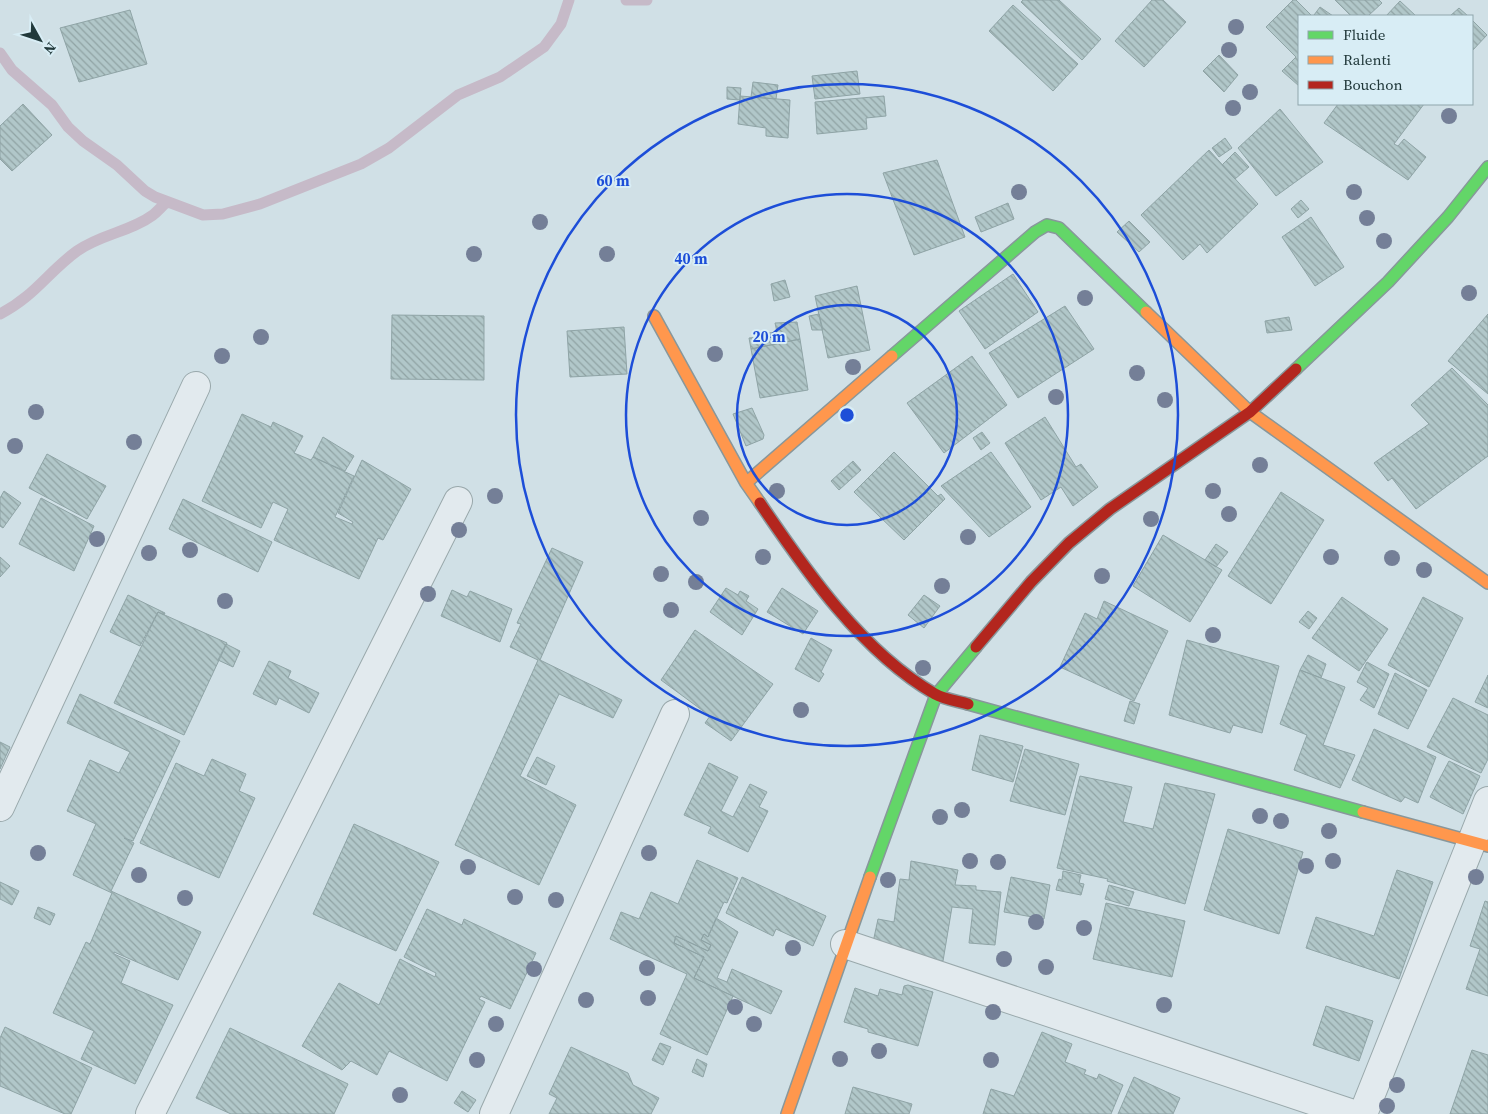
<svg xmlns="http://www.w3.org/2000/svg" width="1488" height="1114" font-family="'Source Serif 4',serif">
<style>
.lines{fill:none;stroke-linecap:round;stroke-linejoin:round}
.stream{stroke:#c6bac8;stroke-width:11}
.building{fill:url(#building-back-hatch);stroke:#8fa4a6}
.street-casing{stroke:#99a8ab;stroke-width:30}
.fast-casing{stroke:#88979b;stroke-width:14}
.slow-casing{stroke:#88979b;stroke-width:14}
.jam-casing{stroke:#88979b;stroke-width:14}
.street{stroke:#e2eaee;stroke-width:28}
.fast{stroke:#63d668;stroke-width:11}
.slow{stroke:#ff974d;stroke-width:11}
.jam{stroke:#b3261e;stroke-width:11}
.tree{fill:#747f97}
.ring{fill:none;stroke:#1d4ed8;stroke-width:2.5}
.centre{fill:#1d4ed8;stroke:#d8edf5;stroke-width:2.5}
.ring-label{font-size:15px;text-anchor:middle;font-weight:bold;fill:#1d4ed8;stroke:#d8edf5;stroke-width:4;stroke-linejoin:round;paint-order:stroke}
</style>
<defs>
<pattern id="building-back-hatch" width="6" height="6" patternUnits="userSpaceOnUse" patternTransform="scale(1.25)"><rect width="6" height="6" fill="#b1c7c9"/><path d="M-1 5l2 2M0 0l6 6M5-1l2 2" fill="none" stroke="#90a3a4"/></pattern>
</defs>
<rect width="100%" height="100%" fill="#d0e0e6"/>
<g class="lines">
<path class="stream" d="M626,0H647
M0,53L12,70L52,105L68,127L83,141L117,165L145,191L155,197L203,215L223,214L260,204L361,164L389,148L458,95L500,77L544,47L561,24L569,0
M0,314C35,296 48,272 77,251C101,234 130,232 153,215C158,211 162,206 167,202"/>
</g>
<path class="building" d="M1023,0H1059L1101,39L1082,60L1021,2Z
M1152,0H1163L1186,22L1144,67L1115,41Z
M1293,0H1296L1312,16H1299V86L1282,71L1296,57L1266,27Z
M1335,0H1379L1382,3L1368,16H1351Z
M1400,1L1416,16H1386Z
M1013,5L1078,64L1053,91L989,31Z
M1320,7L1333,16H1316L1314,15Z
M1459,8L1468,16H1450Z
M130,10L147,64L79,82L60,28Z
M1472,20L1487,35L1472,51Z
M1219,55L1238,75L1224,92L1203,71Z
M857,71L860,94L815,99L812,76Z
M753,82L778,85L776,99L751,97Z
M727,87L741,88L740,100L727,99Z
M740,96L790,100L788,138L766,136V128L738,124Z
M884,96L886,116L866,118L867,129L817,134L815,102Z
M23,104L52,135L12,171L0,159V126Z
M1338,104H1424L1394,144L1398,146L1404,139L1426,157L1408,180L1324,123Z
M1280,109L1323,162L1276,196L1238,148Z
M1225,138L1232,148L1219,157L1212,148Z
M1209,150L1258,204L1207,253L1200,244L1183,260L1141,215Z
M1235,152L1249,167L1235,179L1222,165Z
M937,160L965,237L914,255L883,173Z
M1301,200L1309,209L1298,218L1291,209Z
M1008,203L1014,219L981,232L975,217Z
M1311,217L1344,267L1315,286L1282,237Z
M1129,221L1150,242L1139,252L1117,232Z
M1013,274L1038,312L985,349L959,311Z
M785,280L790,297L774,301L771,284Z
M857,286L870,350L828,358L815,296Z
M1065,306L1094,349L1018,398L989,353Z
M819,314L823,330H812L809,316Z
M1488,314V394L1448,361Z
M392,315L484,316V380L391,379Z
M1289,317L1292,330L1267,333L1265,321Z
M797,322L800,339L751,349L749,338L760,337V334L777,332L775,323Z
M624,327L627,374L570,377L567,331Z
M800,339L808,390L760,398L751,349Z
M972,356L1007,405L944,453L907,403Z
M1452,368L1488,405V456L1416,509L1392,478L1388,481L1374,463L1429,424L1411,405Z
M752,408L764,435L763,439L746,446L733,414Z
M242,414L271,427L273,422L303,436L294,453L311,460L313,457L354,476L335,517L352,524L353,522L338,513L362,460L411,489L383,540L378,538L359,579L274,540L288,509L273,502L261,528L202,501Z
M1045,417L1076,467L1081,464L1098,487L1073,506L1061,487L1041,500L1005,443Z
M982,432L990,443L981,450L973,438Z
M323,437L354,456L345,471L313,457Z
M894,452L938,496L941,494L945,499L904,540L854,492Z
M991,452L1031,507L989,537L941,486Z
M47,454L106,486L87,519L29,488Z
M853,461L861,470L839,490L831,481Z
M4,491L21,503L3,528L0,526V498Z
M1281,492L1324,520L1271,604L1228,576Z
M41,498L94,526L74,571L19,544Z
M183,499L272,542L258,572L169,529Z
M1163,535L1222,570L1190,622L1133,586Z
M1216,544L1228,552L1216,567L1205,560Z
M552,548L583,562L540,660L622,700L613,718L559,694L520,776L576,805L539,885L455,845L538,660L510,647L521,624L517,623Z
M0,557L10,566L0,577Z
M726,588L738,595L740,591L749,596L746,601L758,609L742,635L710,612Z
M782,588L818,611L803,634L767,612Z
M452,590L467,597L470,591L512,609L500,642L441,616Z
M128,595L165,613L164,615L158,612L140,646L110,632Z
M924,595L940,606L924,628L908,615Z
M1342,597L1388,629L1359,671L1312,638Z
M1423,597L1463,618L1429,687L1388,665Z
M1104,601L1168,631L1134,701L1060,667L1085,613L1097,619Z
M1308,611L1317,618L1309,629L1299,622Z
M158,612L227,643L184,735L114,703Z
M695,630L773,684L731,741L705,723L710,716L661,680Z
M811,638L832,650L821,672L824,674L819,682L795,669Z
M1187,640L1279,666L1262,733L1233,725L1230,733L1169,715Z
M226,644L240,651L233,667L218,660Z
M1308,655L1326,664L1321,678L1300,670Z
M269,661L291,671L288,678L319,693L309,713L279,698L276,705L253,694Z
M1367,662L1389,674L1374,708L1360,700L1368,688L1357,682Z
M1300,670L1345,687L1323,745L1355,755L1340,788L1294,770L1307,735L1280,724Z
M1395,673L1427,690L1408,729L1378,714Z
M1488,675V708L1475,702Z
M80,694L180,741L133,841L124,838L134,843L111,891L201,932L178,980L114,952V954L130,961L121,983L173,1005L135,1084L81,1059L94,1031L53,1013L86,942L90,944L112,893L73,875L96,824L67,811L90,760L119,773L130,752L67,723Z
M1453,698L1488,715V759L1481,773L1427,747Z
M1130,701L1140,704L1134,724L1124,721Z
M1374,729L1436,757L1418,803L1405,797L1401,802L1352,780Z
M980,735L1023,746L1013,782L972,770Z
M0,742L10,747L0,769Z
M1025,749L1079,764L1065,815L1010,801Z
M537,757L555,766L546,785L527,776Z
M212,759L246,774L239,791L255,798L219,878L140,843L176,763L204,776Z
M1449,761L1480,776L1463,814L1430,797Z
M709,763L738,777L721,811L733,817L750,784L767,792L759,807L768,811L748,852L708,833L711,827L684,815Z
M1080,776L1132,787L1123,822L1153,829L1165,783L1215,794L1185,904L1107,881L1108,879L1057,868Z
M354,824L439,862L396,951L313,914Z
M1228,829L1303,852L1279,934L1204,910Z
M697,860L738,878L727,903L724,902L708,937L704,934L701,940L711,945L708,951L676,936L674,943L704,957L694,978L733,996L707,1055L660,1034L687,974L610,939L621,912L639,919L651,892L678,904Z
M911,861L958,870L955,885L976,886V890L1001,892L995,945L969,943L973,909L952,907L943,961L872,947L878,919L894,922L900,879L909,880Z
M1397,870L1433,882L1399,979L1306,948L1316,917L1374,936Z
M1063,871L1081,875L1079,883L1084,884L1081,895L1056,890L1059,879L1062,880Z
M742,877L826,916L813,946L776,929L773,936L726,913Z
M1011,877L1050,885L1044,919L1004,912Z
M0,882L19,891L12,905L0,899Z
M1109,885L1134,892L1129,906L1105,899Z
M1485,901L1488,902V996L1466,989L1480,949L1470,946Z
M1106,903L1185,921L1172,977L1093,959Z
M38,907L55,914L50,925L34,918Z
M427,909L462,925L464,919L536,953L510,1009L481,996L479,999L485,1002L447,1081L389,1051L377,1075L351,1061L342,1070L302,1046L339,983L379,1005L400,959L435,977L436,973L404,957Z
M716,918L738,932L717,978L727,982L732,969L782,991L771,1014L694,978L704,957L674,943L676,936L708,951L711,945L701,940L704,934L708,937Z
M908,985L933,992L918,1046L868,1032V1029L844,1022L855,988L878,996L880,989L902,995L904,986Z
M1326,1006L1373,1021L1359,1061L1313,1045Z
M5,1027L92,1068L71,1114H65L0,1086V1038Z
M230,1028L348,1084L334,1114H231L196,1098Z
M1042,1032L1072,1044L1065,1062L1086,1070L1084,1074L1097,1079L1099,1074L1123,1085L1111,1114H983L991,1089L1014,1096Z
M660,1043L671,1047L663,1065L652,1060Z
M571,1047L628,1073L633,1085L659,1098L651,1114H549L557,1098L549,1094Z
M1472,1050L1488,1055V1114H1450Z
M697,1059L707,1064L703,1077L692,1072Z
M1134,1077L1180,1098L1173,1114H1118Z
M853,1087L912,1104L909,1114H845Z
M462,1091L476,1100L468,1112L454,1103Z"/>
<g class="lines">
<defs>
<path id="street" d="M0,807L196,386
M845,944L1353,1114
M150,1114L458,501
M494,1114L675,714
M1363,1114L1488,801"/>
<path id="fast" d="M892,356L1035,232L1047,225L1059,228L1146,312
M1296,369L1388,282L1448,217L1488,167
M968,704L1363,812
M870,877L936,695L976,647"/>
<path id="slow" d="M1146,312L1250,412L1488,583
M654,316L746,483L760,503
M746,483L892,356
M1363,812L1488,846
M787,1114L870,877"/>
<path id="jam" d="M760,503C806,571 862,652 935,694C944,699 957,701 968,704
M976,647L1031,582L1069,543L1110,509L1250,412L1296,369"/>
</defs>
<use href="#street" class="street-casing"/>
<use href="#fast" class="fast-casing"/>
<use href="#slow" class="slow-casing"/>
<use href="#jam" class="jam-casing"/>
<use href="#street" class="street"/>
<use href="#fast" class="fast"/>
<use href="#slow" class="slow"/>
<use href="#jam" class="jam"/>
</g>
<g class="tree">
<circle cx="1236" cy="27" r="8"/>
<circle cx="1229" cy="50" r="8"/>
<circle cx="1250" cy="92" r="8"/>
<circle cx="1233" cy="108" r="8"/>
<circle cx="1449" cy="116" r="8"/>
<circle cx="1019" cy="192" r="8"/>
<circle cx="1354" cy="192" r="8"/>
<circle cx="1367" cy="218" r="8"/>
<circle cx="540" cy="222" r="8"/>
<circle cx="1384" cy="241" r="8"/>
<circle cx="474" cy="254" r="8"/>
<circle cx="607" cy="254" r="8"/>
<circle cx="1469" cy="293" r="8"/>
<circle cx="1085" cy="298" r="8"/>
<circle cx="261" cy="337" r="8"/>
<circle cx="715" cy="354" r="8"/>
<circle cx="222" cy="356" r="8"/>
<circle cx="853" cy="367" r="8"/>
<circle cx="1137" cy="373" r="8"/>
<circle cx="1056" cy="397" r="8"/>
<circle cx="1165" cy="400" r="8"/>
<circle cx="36" cy="412" r="8"/>
<circle cx="134" cy="442" r="8"/>
<circle cx="15" cy="446" r="8"/>
<circle cx="1260" cy="465" r="8"/>
<circle cx="777" cy="491" r="8"/>
<circle cx="1213" cy="491" r="8"/>
<circle cx="495" cy="496" r="8"/>
<circle cx="1229" cy="514" r="8"/>
<circle cx="701" cy="518" r="8"/>
<circle cx="1151" cy="519" r="8"/>
<circle cx="459" cy="530" r="8"/>
<circle cx="968" cy="537" r="8"/>
<circle cx="97" cy="539" r="8"/>
<circle cx="190" cy="550" r="8"/>
<circle cx="149" cy="553" r="8"/>
<circle cx="763" cy="557" r="8"/>
<circle cx="1331" cy="557" r="8"/>
<circle cx="1392" cy="558" r="8"/>
<circle cx="1424" cy="570" r="8"/>
<circle cx="661" cy="574" r="8"/>
<circle cx="1102" cy="576" r="8"/>
<circle cx="696" cy="582" r="8"/>
<circle cx="942" cy="586" r="8"/>
<circle cx="428" cy="594" r="8"/>
<circle cx="225" cy="601" r="8"/>
<circle cx="671" cy="610" r="8"/>
<circle cx="1213" cy="635" r="8"/>
<circle cx="923" cy="668" r="8"/>
<circle cx="801" cy="710" r="8"/>
<circle cx="962" cy="810" r="8"/>
<circle cx="1260" cy="816" r="8"/>
<circle cx="940" cy="817" r="8"/>
<circle cx="1281" cy="821" r="8"/>
<circle cx="1329" cy="831" r="8"/>
<circle cx="38" cy="853" r="8"/>
<circle cx="649" cy="853" r="8"/>
<circle cx="970" cy="861" r="8"/>
<circle cx="1333" cy="861" r="8"/>
<circle cx="998" cy="862" r="8"/>
<circle cx="1306" cy="866" r="8"/>
<circle cx="468" cy="867" r="8"/>
<circle cx="139" cy="875" r="8"/>
<circle cx="1476" cy="877" r="8"/>
<circle cx="888" cy="880" r="8"/>
<circle cx="515" cy="897" r="8"/>
<circle cx="185" cy="898" r="8"/>
<circle cx="556" cy="900" r="8"/>
<circle cx="1036" cy="922" r="8"/>
<circle cx="1084" cy="928" r="8"/>
<circle cx="793" cy="948" r="8"/>
<circle cx="1004" cy="959" r="8"/>
<circle cx="1046" cy="967" r="8"/>
<circle cx="647" cy="968" r="8"/>
<circle cx="534" cy="969" r="8"/>
<circle cx="648" cy="998" r="8"/>
<circle cx="586" cy="1000" r="8"/>
<circle cx="1164" cy="1005" r="8"/>
<circle cx="735" cy="1007" r="8"/>
<circle cx="993" cy="1012" r="8"/>
<circle cx="496" cy="1024" r="8"/>
<circle cx="754" cy="1024" r="8"/>
<circle cx="879" cy="1051" r="8"/>
<circle cx="840" cy="1059" r="8"/>
<circle cx="477" cy="1060" r="8"/>
<circle cx="991" cy="1060" r="8"/>
<circle cx="1397" cy="1085" r="8"/>
<circle cx="400" cy="1095" r="8"/>
<circle cx="1387" cy="1106" r="8"/>
</g>
<g class="ring">
<circle cx="847" cy="415" r="110"/>
<circle cx="847" cy="415" r="221"/>
<circle cx="847" cy="415" r="331"/>
</g>
<circle cx="847" cy="415" r="8" class="centre"/>
<g class="ring-label">
<text x="613" y="186">60 m</text>
<text x="691" y="264">40 m</text>
<text x="769" y="342">20 m</text>
</g>
<rect x="1298" y="15" width="175" height="90" fill="#d8edf5" stroke="#8fa5ab"/>
<rect x="1308" y="31" width="25" height="8" fill="#63d668" stroke="#8fa5ab"/>
<text x="1343" y="40" font-size="15" fill="#21393b">Fluide</text>
<rect x="1308" y="56" width="25" height="8" fill="#ff974d" stroke="#8fa5ab"/>
<text x="1343" y="65" font-size="15" fill="#21393b">Ralenti</text>
<rect x="1308" y="81" width="25" height="8" fill="#b3261e" stroke="#8fa5ab"/>
<text x="1343" y="90" font-size="15" fill="#21393b">Bouchon</text>
<g transform="translate(40 40) rotate(130)" stroke="#d8edf5" stroke-width="4" paint-order="stroke">
<path d="M0-4L9 19L0 12L-9 19Z" fill="#21393b"/>
<text y="-8" font-size="14" font-weight="bold" text-anchor="middle" fill="#21393b">N</text>
</g>
</svg>
